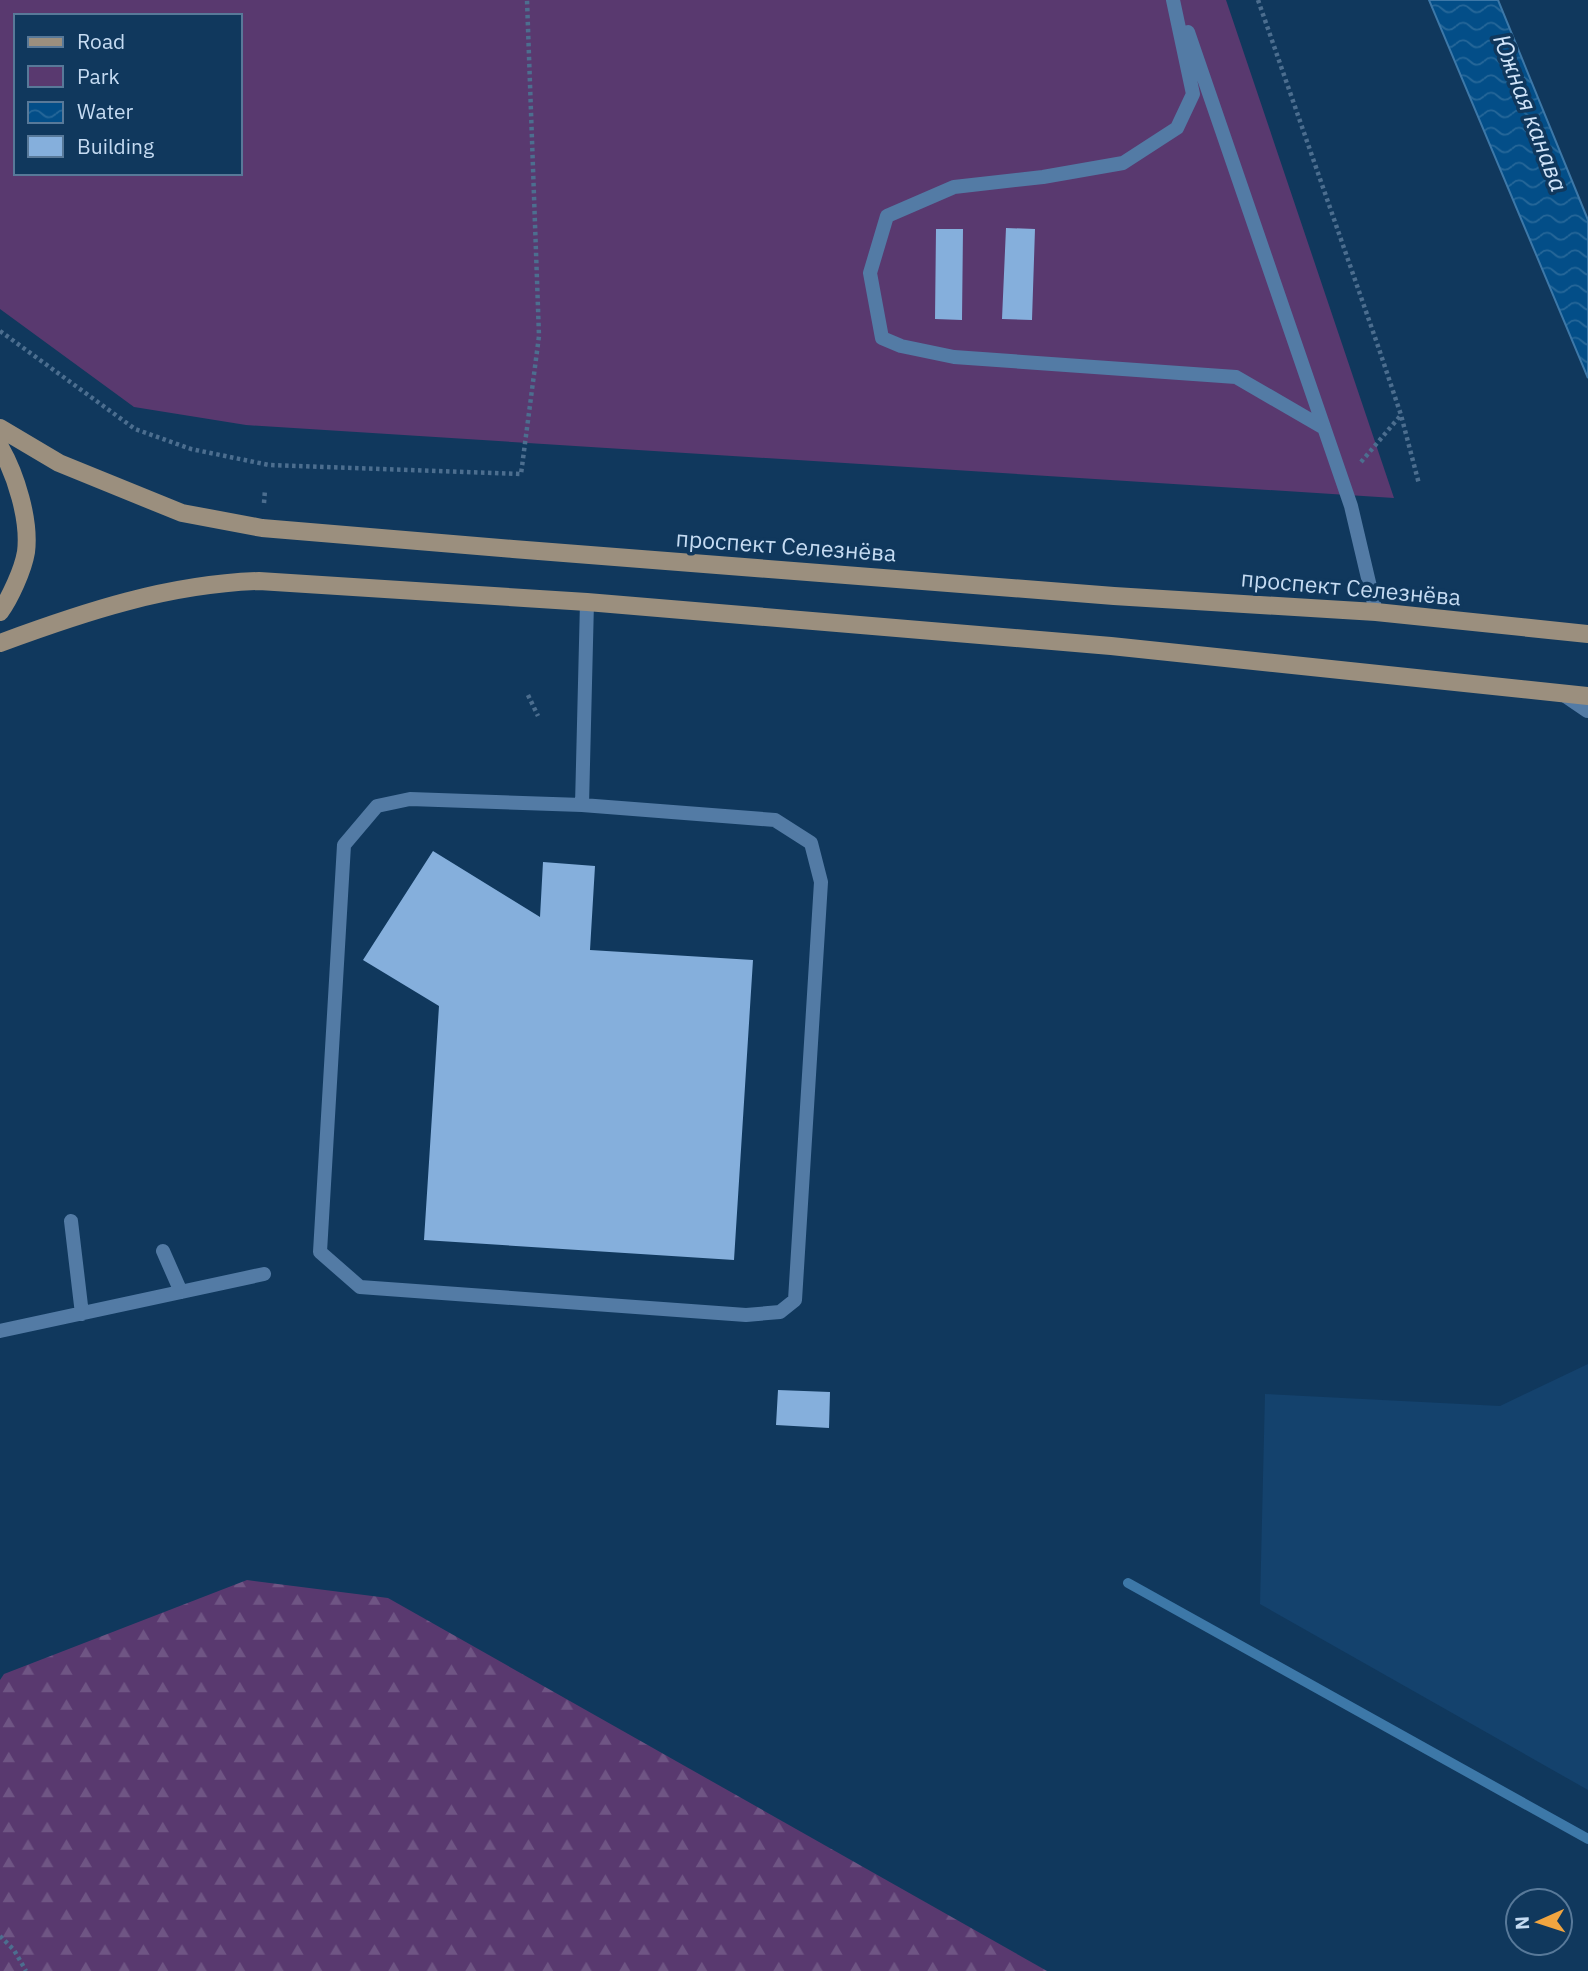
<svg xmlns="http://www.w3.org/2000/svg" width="1588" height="1971" font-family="'IBM Plex Sans',sans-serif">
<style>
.built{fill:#14426d}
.green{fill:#59396f;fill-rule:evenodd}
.forest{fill:url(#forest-firs)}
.water{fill:url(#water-waves);stroke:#3d78a8;stroke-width:2}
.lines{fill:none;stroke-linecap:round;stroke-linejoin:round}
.stream{stroke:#3d78a8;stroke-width:10}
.building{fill:#85afdc}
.path{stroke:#4c6e8f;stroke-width:4.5;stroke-dasharray:3.5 3.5;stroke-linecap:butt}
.lane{stroke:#537ba5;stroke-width:14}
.secondary{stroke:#537ba5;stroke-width:18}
.primary{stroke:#9b8f7e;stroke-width:18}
.labels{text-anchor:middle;stroke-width:7;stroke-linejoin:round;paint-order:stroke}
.street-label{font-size:23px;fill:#c5dbf2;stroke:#10385d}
.water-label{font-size:24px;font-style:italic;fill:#d2e5fa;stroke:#10385d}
</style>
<defs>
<pattern id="forest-firs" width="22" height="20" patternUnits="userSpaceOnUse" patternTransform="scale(1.75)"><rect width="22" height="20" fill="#59396f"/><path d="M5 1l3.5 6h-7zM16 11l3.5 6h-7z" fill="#6f5584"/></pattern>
<pattern id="water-waves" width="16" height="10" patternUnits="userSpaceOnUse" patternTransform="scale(1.75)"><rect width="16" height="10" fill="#034e88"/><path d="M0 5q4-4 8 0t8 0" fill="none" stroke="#266799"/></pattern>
</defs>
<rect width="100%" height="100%" fill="#10385d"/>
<path class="built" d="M1588,1364V1790L1260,1604L1265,1394L1500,1406Z"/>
<path class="green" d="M0,0H1226L1394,498L246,425L134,407L0,309ZM16,16H240V173H16Z"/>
<path class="forest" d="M247,1580L388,1598L1047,1971H0V1680L4,1674Z"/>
<path class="water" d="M1429,0H1498L1588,220V378Z"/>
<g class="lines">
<path class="stream" d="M1128,1583L1588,1839"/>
</g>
<path class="building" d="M1006,228L1035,229L1032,320L1002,319Z
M936,229H963L962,320L935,319Z
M433,851L540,917L543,862L595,866L590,950L753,960L734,1260L424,1240L439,1006L363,960Z
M778,1390L830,1392L829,1428L776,1425Z"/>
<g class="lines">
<path class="path" d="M1258,0L1379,349L1401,415L1419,484
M0,331L135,429L191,449L269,465L521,474L539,336L527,0
M1361,462L1401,415
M264,503L265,490
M528,695L538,716
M0,1936L14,1950L26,1971"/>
<path class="lane" d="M1173,0L1193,94L1177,128L1123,163L1043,177L954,187L887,216L870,273L882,338L901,346L954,357L1236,377L1324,428
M1188,32L1351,506L1376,612
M582,805L775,820L811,843L821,882L795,1300L780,1312L746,1315L360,1287L320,1252L344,845L377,806L410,799L582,805L587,602
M71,1221L82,1314
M163,1251L181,1292
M0,1331L264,1274"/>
<path class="secondary" d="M1566,694L1588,709"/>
<path class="primary" d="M0,428L59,463L182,513L262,528L513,549L1114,596L1376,612L1588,634
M0,447C16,475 30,520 26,552C23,570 10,598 0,612
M0,643C84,612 168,584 259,581L587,602L1111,646L1588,696"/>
</g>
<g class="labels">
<g class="street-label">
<text transform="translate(786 546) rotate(4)" y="8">проспект Селезнёва</text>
<text transform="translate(1351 588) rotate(5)" y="8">проспект Селезнёва</text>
</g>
<g class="water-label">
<text transform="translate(1530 113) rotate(69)" y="8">Южная канава</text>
</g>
</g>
<rect x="14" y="14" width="228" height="161" fill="#10385d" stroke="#587999" stroke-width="2"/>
<rect x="28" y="37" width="35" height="10" fill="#9b8f7e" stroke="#587999" stroke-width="2"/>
<text x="77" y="49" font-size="21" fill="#c5dbf2">Road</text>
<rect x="28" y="66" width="35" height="21" fill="#59396f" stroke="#587999" stroke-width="2"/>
<text x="77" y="84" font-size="21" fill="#c5dbf2">Park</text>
<rect x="28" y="102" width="35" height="21" fill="url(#water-waves)" stroke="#587999" stroke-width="2"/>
<text x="77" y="119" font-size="21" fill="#c5dbf2">Water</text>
<rect x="28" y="136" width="35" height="21" fill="#85afdc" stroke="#587999" stroke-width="2"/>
<text x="77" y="154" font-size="21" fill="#c5dbf2">Building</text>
<g transform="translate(1539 1922) rotate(267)"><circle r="33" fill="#10385d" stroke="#587999" stroke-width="2"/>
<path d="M0-5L12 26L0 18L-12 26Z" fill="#f1a540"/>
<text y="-10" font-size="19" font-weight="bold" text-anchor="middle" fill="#c5dbf2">N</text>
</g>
</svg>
